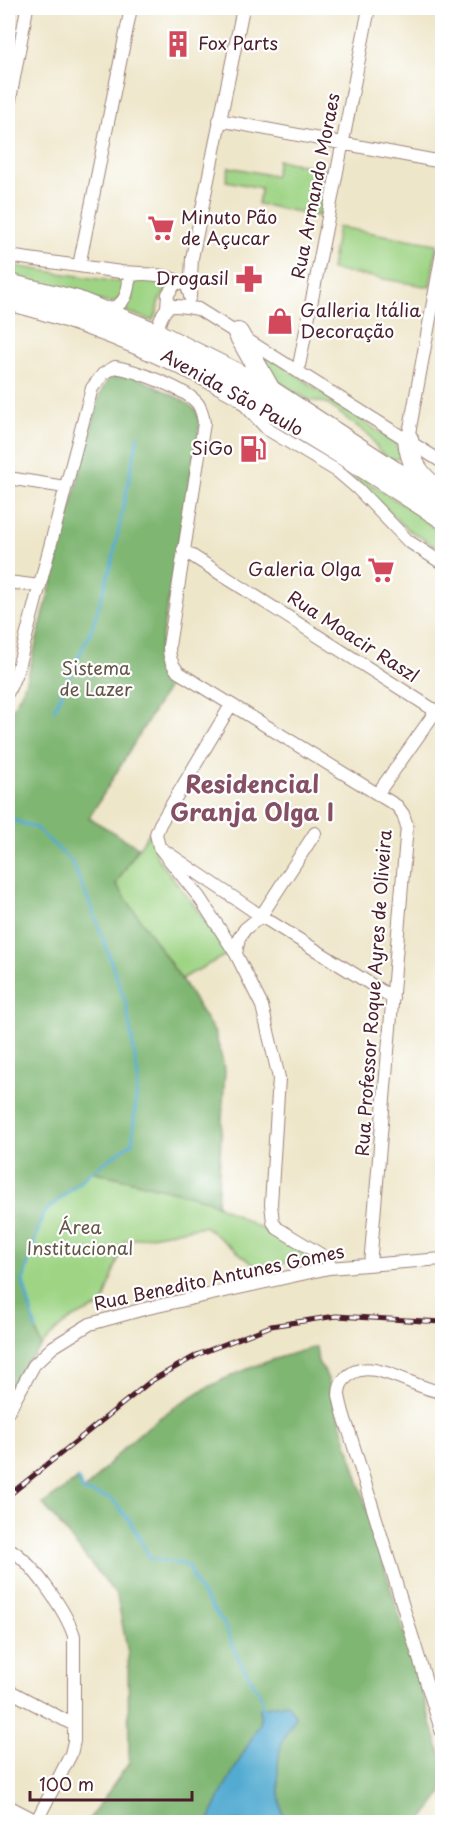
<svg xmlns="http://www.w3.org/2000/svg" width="450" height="1830" font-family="'Playpen Sans',sans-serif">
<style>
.green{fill:#9fd485;stroke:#747a58;stroke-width:1.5}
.forest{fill:#7fb672;stroke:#646a4e;stroke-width:1.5}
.water{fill:#53abd1;stroke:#4e657e;stroke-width:1.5}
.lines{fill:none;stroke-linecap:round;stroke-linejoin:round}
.stream{stroke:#53abd1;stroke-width:3}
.street-casing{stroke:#9c827a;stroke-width:14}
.primary-casing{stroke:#9c827a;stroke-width:22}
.street{stroke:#fff;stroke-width:12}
.primary{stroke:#fff;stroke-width:20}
.rail-casing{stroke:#4a1f2b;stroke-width:5}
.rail{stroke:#fff;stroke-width:3;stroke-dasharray:9;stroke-linecap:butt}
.labels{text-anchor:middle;stroke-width:4.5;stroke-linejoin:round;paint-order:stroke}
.poi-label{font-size:18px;fill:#4a1f2b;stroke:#fff;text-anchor:start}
.street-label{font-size:18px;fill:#4a1f2b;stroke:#fff}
.park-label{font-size:18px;fill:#645546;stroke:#fff}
.district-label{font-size:24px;font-weight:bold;fill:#855063;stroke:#fff}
</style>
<rect width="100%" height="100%" fill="#fff"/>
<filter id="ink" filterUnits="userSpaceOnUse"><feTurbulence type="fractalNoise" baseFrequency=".0167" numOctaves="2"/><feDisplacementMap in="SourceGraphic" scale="12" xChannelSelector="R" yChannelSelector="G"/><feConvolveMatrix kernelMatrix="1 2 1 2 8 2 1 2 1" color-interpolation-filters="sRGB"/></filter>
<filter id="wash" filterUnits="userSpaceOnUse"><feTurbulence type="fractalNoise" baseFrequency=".008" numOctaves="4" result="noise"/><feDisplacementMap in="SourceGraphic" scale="24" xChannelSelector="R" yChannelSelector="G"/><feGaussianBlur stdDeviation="1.35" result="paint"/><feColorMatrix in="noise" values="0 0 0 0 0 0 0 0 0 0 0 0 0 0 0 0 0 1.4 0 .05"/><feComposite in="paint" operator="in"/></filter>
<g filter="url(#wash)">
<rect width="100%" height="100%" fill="#eee6c9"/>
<path class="green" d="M278,160L328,170L319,216L258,204L261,188L226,181L229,167L275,176Z
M338,227L437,244L430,287L331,270Z
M8,265L124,283L121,298L112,303L104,302L8,278Z
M151,278L171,284L158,302L157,313L152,321L123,310L132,300L133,281Z
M269,356L395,443L402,458L390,460L379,451L370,436L326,403L309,400L273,379L263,361Z
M264,415L413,511L442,535V551L407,529L343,468L263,418Z
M149,833L152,834L157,858L191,901L228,954L181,979L115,884Z
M92,1171L208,1200L314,1257L258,1268L204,1226L124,1241L103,1305C73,1317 62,1322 41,1347L23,1281L43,1214Z"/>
<path class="forest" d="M119,375H133L182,400L196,410L200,424L159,652L163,666L174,677L89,818L138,847L116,884L181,979L215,1033L225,1070L217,1206L208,1200L92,1171L43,1214L23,1281L41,1347L24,1365L8,1392V717L23,689L29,671L100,394L108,379Z
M316,1347L318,1362L325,1372L330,1385L442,1759V1793L421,1822H87L129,1763L128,1654L117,1596L43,1504L78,1479L84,1491C102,1472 119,1451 139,1434C194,1388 247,1365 316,1347Z"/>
<path class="water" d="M287,1703L296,1717C292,1724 287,1730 284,1737C274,1758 278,1801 285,1822H208L225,1786L260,1723V1708Z"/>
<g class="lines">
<path class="stream" d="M54,710L92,628L112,562L138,436
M8,818L36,828L72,862L96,919L126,1004L138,1076L132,1143L92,1171L43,1214L23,1281L36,1330
M78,1479L83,1491L112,1499L130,1521L150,1558L187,1565L199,1590L224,1624L239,1660L261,1696L263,1710"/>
</g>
</g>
<g filter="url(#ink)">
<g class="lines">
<defs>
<path id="street" d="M8,110L27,8
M219,120L442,162
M8,256L121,272L141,273
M79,266L131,8
M129,281L132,275C149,272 173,276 187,286L190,295
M190,297L192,258L243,8
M167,307L168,294L177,281
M103,308C122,309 127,298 129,281
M156,333C166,301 167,304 198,309L442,462
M298,371L369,8
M243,403L267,429L337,471L358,489L408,541L442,563
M408,439L442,253
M8,478L65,487
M183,550L442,715
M8,582L40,586
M8,692L17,671L92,388L103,374L115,367C134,370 187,389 198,404C202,410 203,416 204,423L169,646C169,657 171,663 178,672L397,806L403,814L407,826L370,1265
M231,705L160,824L156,834L159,847L261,916L393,998
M378,793L436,711
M159,847L199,897L236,954L262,1006L279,1078L271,1204L273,1222L277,1228L328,1259L329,1268
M236,954L239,938L245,929L261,916L315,833
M442,1392C413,1389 368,1353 346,1378C341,1382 339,1388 339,1395C341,1407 345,1420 349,1431L442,1733
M8,1412L34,1365L53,1347L90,1324L144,1309L329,1268L442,1259
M8,1548C31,1560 66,1611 74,1636V1741L71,1754L36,1822
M8,1690L74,1725
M8,1806L37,1821"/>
<path id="primary" d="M8,284L77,301L156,333L270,390L394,471L442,499
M8,300C168,340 305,430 442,518
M238,333L270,390
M408,439C410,461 417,473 433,486"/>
</defs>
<use href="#street" class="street-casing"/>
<use href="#primary" class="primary-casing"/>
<use href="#street" class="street"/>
<use href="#primary" class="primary"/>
<defs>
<path id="rail" d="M8,1496L151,1381L199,1354L271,1326L336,1316L442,1322"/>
</defs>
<use href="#rail" class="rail-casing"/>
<use href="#rail" class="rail"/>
</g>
</g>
<defs>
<symbol id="building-bare" viewBox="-9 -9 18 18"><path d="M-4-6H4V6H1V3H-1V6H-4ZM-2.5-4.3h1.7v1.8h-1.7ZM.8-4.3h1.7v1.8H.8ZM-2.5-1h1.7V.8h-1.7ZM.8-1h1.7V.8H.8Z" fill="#d1495b" stroke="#fff" stroke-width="2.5" paint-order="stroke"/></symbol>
<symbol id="supermarket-bare" viewBox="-9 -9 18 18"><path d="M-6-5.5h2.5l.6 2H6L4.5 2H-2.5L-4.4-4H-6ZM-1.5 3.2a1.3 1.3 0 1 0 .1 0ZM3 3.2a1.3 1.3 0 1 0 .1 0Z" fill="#d1495b" stroke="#fff" stroke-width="2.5" paint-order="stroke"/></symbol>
<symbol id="pharmacy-bare" viewBox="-9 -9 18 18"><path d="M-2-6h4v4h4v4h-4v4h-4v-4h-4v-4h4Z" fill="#d1495b" stroke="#fff" stroke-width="2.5" paint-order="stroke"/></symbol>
<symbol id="shop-bare" viewBox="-9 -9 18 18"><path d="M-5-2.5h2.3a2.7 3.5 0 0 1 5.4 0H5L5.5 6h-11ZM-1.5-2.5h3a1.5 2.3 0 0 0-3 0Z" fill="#d1495b" stroke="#fff" stroke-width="2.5" paint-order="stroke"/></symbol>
<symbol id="fuel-bare" viewBox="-9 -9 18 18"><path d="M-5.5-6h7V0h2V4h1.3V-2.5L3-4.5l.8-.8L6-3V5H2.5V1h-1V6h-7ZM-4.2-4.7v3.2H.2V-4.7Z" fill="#d1495b" stroke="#fff" stroke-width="2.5" paint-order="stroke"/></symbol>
</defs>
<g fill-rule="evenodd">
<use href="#building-bare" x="159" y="25" width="38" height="38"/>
<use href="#supermarket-bare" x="142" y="209" width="38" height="38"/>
<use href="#pharmacy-bare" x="230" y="260" width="38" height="38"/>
<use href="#shop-bare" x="261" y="302" width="38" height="38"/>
<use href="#fuel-bare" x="234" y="430" width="38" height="38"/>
<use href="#supermarket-bare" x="362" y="551" width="38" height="38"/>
</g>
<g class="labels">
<g class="poi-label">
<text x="198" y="50">Fox Parts</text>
<text x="181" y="224">Minuto Pão<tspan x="181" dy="21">de Açucar</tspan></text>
<text x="229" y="285" text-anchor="end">Drogasil</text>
<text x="300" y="317">Galleria Itália<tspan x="300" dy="21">Decoração</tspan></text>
<text x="233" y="455" text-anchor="end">SiGo</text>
<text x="361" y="576" text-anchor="end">Galeria Olga</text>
</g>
<g class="street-label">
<text transform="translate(316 186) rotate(-79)" y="6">Rua Armando Moraes</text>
<text transform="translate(232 393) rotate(29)" y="6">Avenida São Paulo</text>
<text transform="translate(353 637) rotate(33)" y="6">Rua Moacir Raszl</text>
<text transform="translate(374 993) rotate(-86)" y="6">Rua Professor Roque Ayres de Oliveira</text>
<text transform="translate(219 1278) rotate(-12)" y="6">Rua Benedito Antunes Gomes</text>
</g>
<g class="park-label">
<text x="96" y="675">Sistema<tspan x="96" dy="21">de Lazer</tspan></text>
<text x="80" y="1234">Área<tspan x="80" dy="21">Institucional</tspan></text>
</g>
<g class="district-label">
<text x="252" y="793">Residencial<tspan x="252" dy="28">Granja Olga I</tspan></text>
</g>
</g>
<rect width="450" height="1830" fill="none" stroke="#fff" stroke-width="30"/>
<path d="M30 1791v9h162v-9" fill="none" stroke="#4a1f2b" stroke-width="3"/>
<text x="39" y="1791" font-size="18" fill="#4a1f2b" stroke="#ffffff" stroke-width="4.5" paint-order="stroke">100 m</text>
</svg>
